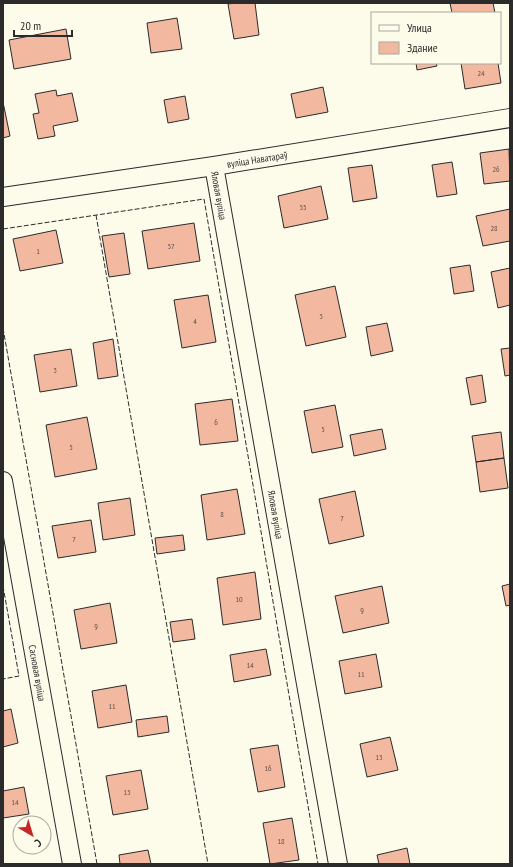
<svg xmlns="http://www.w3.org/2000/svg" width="513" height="867" font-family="'PT Sans Narrow',sans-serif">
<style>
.building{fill:#f2b8a0;stroke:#2b2b2b}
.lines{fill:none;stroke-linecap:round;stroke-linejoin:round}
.street-casing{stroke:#2b2b2b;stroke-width:20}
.street{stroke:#fdfbea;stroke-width:18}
.fence{stroke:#2b2b2b;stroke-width:1;stroke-dasharray:5 2;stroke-linecap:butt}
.labels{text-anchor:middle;stroke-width:3;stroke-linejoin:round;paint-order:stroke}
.number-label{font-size:8px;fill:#5d4e48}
.street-label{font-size:10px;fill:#2b2b2b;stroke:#fdfbea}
</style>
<rect width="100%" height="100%" fill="#fdfbea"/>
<path class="building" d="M234,3H255L259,35L234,39L228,4Z
M450,3H493L495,13H452Z
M177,18L182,49L151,53L147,23Z
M66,29L71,59L14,69L9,40Z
M416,63H436L437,66L417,70Z
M461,63H498L501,83L465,89Z
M323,87L328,112L296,118L291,94Z
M56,90L57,96L72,93L78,121L53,126L55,136L38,139L33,114L39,113L35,94Z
M185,96L189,119L168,123L164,100Z
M3,102L10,136L3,138Z
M509,149L510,181L484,184L480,153Z
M452,162L457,194L437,197L432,165Z
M372,165L377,198L353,202L348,168Z
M321,186L328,219L284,228L278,196Z
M510,209V241L483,246L476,216Z
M194,223L200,261L148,269L142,231Z
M56,230L63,263L20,271L13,239Z
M124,233L130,274L109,277L102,236Z
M470,265L474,291L454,294L450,268Z
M510,268V305L498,308L491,272Z
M335,286L346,337L306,346L295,295Z
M208,295L216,342L182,348L174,300Z
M387,323L393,351L371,356L366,327Z
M113,339L118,376L98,379L93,343Z
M510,348V375L505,376L501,349Z
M71,349L77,386L40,392L34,355Z
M482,375L486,402L471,405L466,378Z
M232,399L238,441L200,445L195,404Z
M335,405L343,447L312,453L304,411Z
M87,417L97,469L55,477L46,425Z
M382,429L386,449L354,456L350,435Z
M501,432L504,458L476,462L472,436Z
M504,458L508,488L480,492L476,462Z
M237,489L245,534L207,540L201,495Z
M355,491L364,536L329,544L319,499Z
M130,498L135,535L103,540L98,503Z
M91,520L96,552L58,558L52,526Z
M183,535L185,550L157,554L155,538Z
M255,572L261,619L223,625L217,578Z
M510,584V605L506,606L502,586Z
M382,586L389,623L343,633L335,596Z
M110,603L117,643L81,649L74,610Z
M192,619L195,639L173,642L170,622Z
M266,649L271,675L234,682L230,655Z
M376,654L382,687L345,694L339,661Z
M126,685L132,722L98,728L92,691Z
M11,709L18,743L3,747V711Z
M167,716L169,732L138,737L136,720Z
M390,737L398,770L367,777L360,744Z
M278,745L285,787L258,792L250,749Z
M141,770L148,809L113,815L106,776Z
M24,787L29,814L3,818V791Z
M292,818L299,860L270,864L263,823Z
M407,848L410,864H379L377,855Z
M148,850L151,864H120L119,855Z"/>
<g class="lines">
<defs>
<g id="street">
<path id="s1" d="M214,166L338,864"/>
<path id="s2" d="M3,197L214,166L510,118"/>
<path id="s3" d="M3,481L72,864"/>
</g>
</defs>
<use href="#street" class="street-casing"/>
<use href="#street" class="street"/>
<path class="fence" d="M96,215L208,864
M3,229L204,199L318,864
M3,328L97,864
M3,586L19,676L3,679"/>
</g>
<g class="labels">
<g class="number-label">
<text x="481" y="76">24</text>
<text x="496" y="172">26</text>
<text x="303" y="210">55</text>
<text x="494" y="231">28</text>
<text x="171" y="249">57</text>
<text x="38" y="254">1</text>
<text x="321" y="319">3</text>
<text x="195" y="324">4</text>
<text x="55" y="373">3</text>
<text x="216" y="425">6</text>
<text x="323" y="432">5</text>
<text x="71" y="450">5</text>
<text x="222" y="517">8</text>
<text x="342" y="521">7</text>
<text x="74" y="542">7</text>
<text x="239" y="602">10</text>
<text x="362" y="613">9</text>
<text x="96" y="629">9</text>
<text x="250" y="668">14</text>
<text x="361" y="677">11</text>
<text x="112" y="709">11</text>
<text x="379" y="760">13</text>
<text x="268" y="771">16</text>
<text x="127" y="795">13</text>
<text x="15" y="805">14</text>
<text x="281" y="844">18</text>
</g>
<g class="street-label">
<text dy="4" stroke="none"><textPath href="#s2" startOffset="257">вуліца Наватараў</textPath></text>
<text dy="4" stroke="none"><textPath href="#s1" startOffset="30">Яловая вуліца</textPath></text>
<text dy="4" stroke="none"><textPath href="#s1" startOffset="354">Яловая вуліца</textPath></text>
<text dy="4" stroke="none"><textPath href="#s3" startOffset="195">Сасновая вуліца</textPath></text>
</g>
</g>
<rect width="513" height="867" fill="none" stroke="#2b2b2b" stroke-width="8"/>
<rect x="371" y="12" width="130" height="52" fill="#fdfbea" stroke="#a9a89e"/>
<rect x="379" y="25" width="20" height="6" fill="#fdfbea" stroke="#a9a89e"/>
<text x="407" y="32" font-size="12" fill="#2b2b2b">Улица</text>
<rect x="379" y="42" width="20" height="12" fill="#f2b8a0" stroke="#a9a89e"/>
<text x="407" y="52" font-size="12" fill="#2b2b2b">Здание</text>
<g transform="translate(32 835) rotate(142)"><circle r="19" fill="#fdfbea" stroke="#a9a89e"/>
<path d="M0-3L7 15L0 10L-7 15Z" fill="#c62828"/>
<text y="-6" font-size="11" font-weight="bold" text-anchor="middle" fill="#2b2b2b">С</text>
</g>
<path d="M14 30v6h58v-6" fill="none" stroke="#2b2b2b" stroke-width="2"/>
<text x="20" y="30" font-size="12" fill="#2b2b2b" stroke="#fdfbea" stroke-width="3" paint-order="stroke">20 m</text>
</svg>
